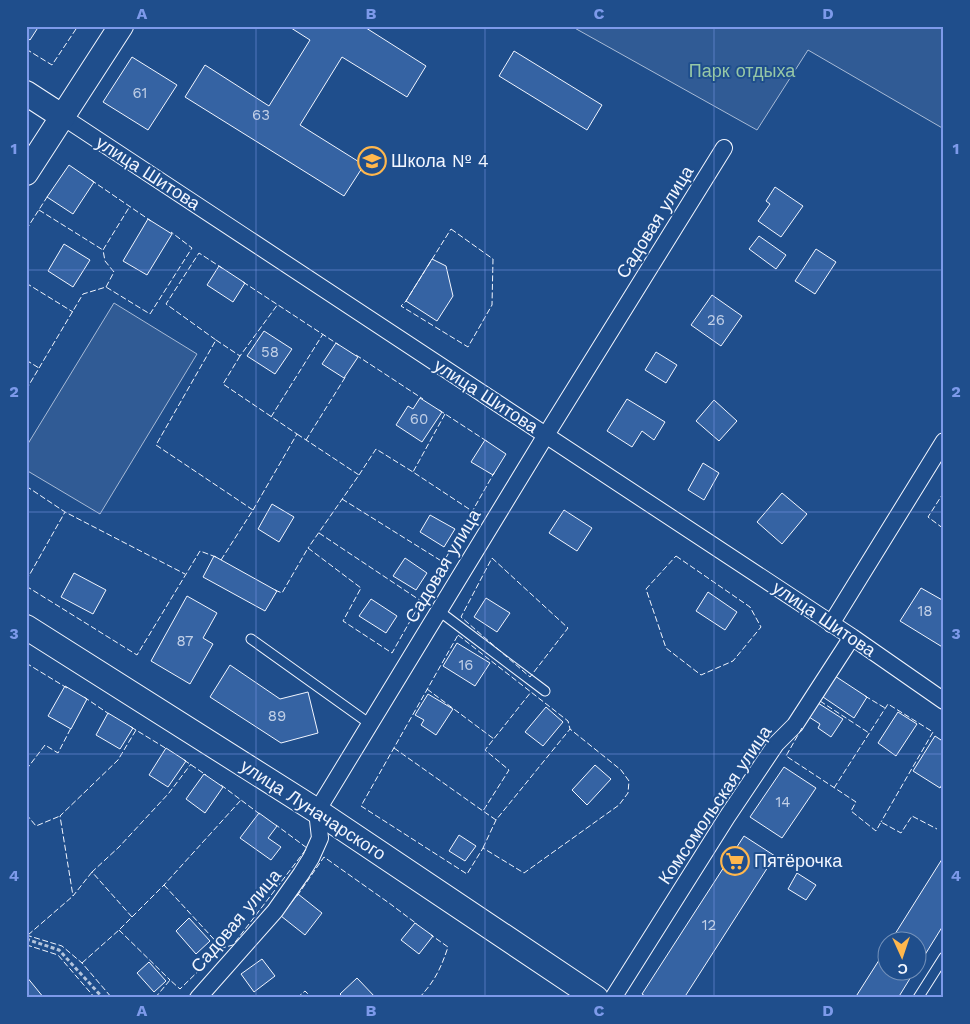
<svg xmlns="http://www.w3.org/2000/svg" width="970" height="1024" font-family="'Work Sans',sans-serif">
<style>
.built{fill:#305b95;stroke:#a8bbd7}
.building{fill:#3563a3;stroke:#f2f6ff}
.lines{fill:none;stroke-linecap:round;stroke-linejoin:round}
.lane-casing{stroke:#f2f6ff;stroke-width:11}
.street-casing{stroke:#f2f6ff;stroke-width:18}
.secondary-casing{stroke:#f2f6ff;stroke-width:26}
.path{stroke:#b3c4dc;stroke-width:3;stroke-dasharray:4 2.5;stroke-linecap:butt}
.lane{stroke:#1f4e8c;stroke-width:9}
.street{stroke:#1f4e8c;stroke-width:16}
.secondary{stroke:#1f4e8c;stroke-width:24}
.fence{stroke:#f2f6ff;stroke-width:1;stroke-dasharray:6 2.5;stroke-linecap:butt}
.grid{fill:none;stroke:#7d9aea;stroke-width:1;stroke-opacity:0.55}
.labels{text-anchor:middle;stroke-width:4;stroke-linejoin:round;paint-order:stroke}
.number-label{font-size:15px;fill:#c3d1e8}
.park-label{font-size:18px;fill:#97c8a6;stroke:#1f4e8c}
.poi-label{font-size:18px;fill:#f2f6ff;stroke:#1f4e8c;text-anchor:start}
.street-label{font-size:18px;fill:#f2f6ff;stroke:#1f4e8c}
.neatline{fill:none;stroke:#7d9aea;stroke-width:2}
.grid-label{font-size:16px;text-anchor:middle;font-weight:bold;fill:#7d9aea}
</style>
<rect width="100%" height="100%" fill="#1f4e8c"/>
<path class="built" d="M571,26H944V129L808,50L757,130Z
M114,303L197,354L100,514L26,470V447Z"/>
<path class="building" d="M26,26H39L30,40L26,37Z
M288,26H363L426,66L407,97L342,57L300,125L364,165L344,196L185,97L205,65L269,106L310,40Z
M514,51L602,105L587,130L499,76Z
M132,57L177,85L148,130L103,102Z
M69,165L94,182L73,214L47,197Z
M775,187L803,206L781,237L758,221L770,204L766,201Z
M148,219L172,234L147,275L123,261Z
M759,236L786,255L776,269L749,249Z
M64,244L90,260L73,287L48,271Z
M816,249L836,262L815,294L795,281Z
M432,259L446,266L453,296L437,321L406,301Z
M219,266L245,283L233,302L207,285Z
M712,295L742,316L721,346L691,325Z
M264,331L292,349L275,374L247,356Z
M336,343L358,357L344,378L322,364Z
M656,352L677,365L666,383L645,370Z
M420,398L442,412L422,442L396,425L408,406L413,409Z
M627,399L665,422L654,440L642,431L632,447L607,431Z
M714,400L737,421L719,441L696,421Z
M485,440L506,454L493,475L471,462Z
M703,463L719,473L704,500L688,490Z
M782,493L807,514L782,544L757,522Z
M272,504L294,517L279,542L258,529Z
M564,510L592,528L577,551L549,533Z
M430,515L455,529L444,547L420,532Z
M214,556L277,591L265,611L203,577Z
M405,558L427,573L416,590L393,576Z
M74,573L106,590L93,614L61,597Z
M921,588L944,601V648L900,621Z
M708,592L737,612L725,630L696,611Z
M187,596L217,613L203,638L213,644L190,684L151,661Z
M486,598L510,613L497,632L474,617Z
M371,599L397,616L386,633L359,616Z
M457,643L490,663L475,686L443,666Z
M230,665L280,699L308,692L318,733L281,743L210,697Z
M835,676L867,697L854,718L823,697Z
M65,686L87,699L71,729L48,716Z
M428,694L453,709L436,735L421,725L424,720L415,715Z
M818,703L843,719L831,737L818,728L820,724L809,717Z
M546,707L563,722L543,746L525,732Z
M898,712L917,724L896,756L878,743Z
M108,713L133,728L120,749L96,735Z
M935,736L944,742V781L940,788L913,771Z
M166,748L186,761L168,787L149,775Z
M595,765L611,779L587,805L572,790Z
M784,767L816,788L782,838L750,817Z
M204,774L223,787L205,813L186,799Z
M259,813L277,826L268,838L281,847L271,860L240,838Z
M459,835L476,846L465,861L449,851Z
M744,836L775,856L684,998H648L642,994Z
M944,856V924L918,966V942H890Z
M797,873L816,885L806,900L788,889Z
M298,894L322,913L305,935L281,916Z
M189,918L210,941L196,954L176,931Z
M415,923L433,936L419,954L401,940Z
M888,946V972H914L898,998H855Z
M262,959L275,976L254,992L241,974Z
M149,962L166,981L154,992L137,973Z
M26,976L44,998H26Z
M357,978L376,998H344L340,994Z"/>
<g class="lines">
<defs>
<path id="lane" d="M439,611L545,691
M251,639L370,724
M918,998L944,957"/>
<path id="street" d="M63,117L852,637L944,701
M831,624L944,441
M198,998L275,911L301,874L311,858L320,838L317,811L546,435L724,148
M613,998L727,817L776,744L795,725L852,637"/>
<path id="secondary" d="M26,93L63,117
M26,173L121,26
M26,627L317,811L596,998"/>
</defs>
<use href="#lane" class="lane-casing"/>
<use href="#street" class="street-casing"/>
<use href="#secondary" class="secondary-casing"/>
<path class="path" d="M26,939L59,950L103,998"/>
<use href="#lane" class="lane"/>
<use href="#street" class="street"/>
<use href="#secondary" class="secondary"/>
<path class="fence" d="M26,49L52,65L78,26
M91,180L151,221
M39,210L103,250
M451,229L493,259L492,305L468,347L401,306L406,301Z
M26,230L49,194
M243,282L339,345
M26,283L73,312
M106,287L114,272L105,261L103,250L130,206
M216,340L240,356L278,304
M356,355L423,399
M240,356L223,384L297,434L253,510
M26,360L39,368
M26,390L83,294L106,287L150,314L192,248L171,232
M439,410L488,442
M445,414L413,472L472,511
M271,417L323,334
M297,434L359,475L308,548
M306,440L346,376
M359,475L376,449L413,472
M26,486L65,512L185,574
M944,492L928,517L944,529
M342,499L443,562
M319,533L421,601
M676,556L750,607L761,627L733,661L701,675L666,648L646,589Z
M492,558L568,628L530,677L461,617Z
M221,560L253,510L156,445L216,340L166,304L199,253L222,268
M26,581L65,512
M26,586L137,655L200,551L216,557
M275,590L282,593L308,548L361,588L343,621L392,653L494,473
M458,635L568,721L570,729L621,770L629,781L628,793L619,805L524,873L483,848L467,874L361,806Z
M26,663L67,688
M427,689L494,739
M865,696L885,708
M84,697L109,714
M820,701L869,733
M131,727L167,749
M802,728L786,756L856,802L851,811L876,831L881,822L901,833L912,816L937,829
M394,748L483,811
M184,760L206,775
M26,770L45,745L58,753L71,728
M221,785L261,815
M834,788L888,704L933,732L881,822
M26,814L36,826L60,816
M496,820L483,811L509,770L485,750L531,692
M483,848L496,820L570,729
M92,872L73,896L60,816L118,760L136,730
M164,885L222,948
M297,896L324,857L389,903L417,924
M132,917L92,872L119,847L169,793L191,764
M119,930L170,980
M26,935L62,946L82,963L112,998
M28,935L73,896
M26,945L30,946L58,955L95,998
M82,963L119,930L164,885L241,800
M155,998L170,980L180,989L222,948L233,945L307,848L276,825
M297,998L305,991L312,998
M419,998C435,981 441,968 448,947L431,935"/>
</g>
<path class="grid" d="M256,26V998M485,26V998M714,26V998M26,270H944M26,512H944M26,754H944"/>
<defs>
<symbol id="school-ring" viewBox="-11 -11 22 22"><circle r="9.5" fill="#1f4e8c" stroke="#ffb74d" stroke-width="1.5"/><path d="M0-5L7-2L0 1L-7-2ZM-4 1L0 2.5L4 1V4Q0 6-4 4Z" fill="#ffb74d"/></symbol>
<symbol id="supermarket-ring" viewBox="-11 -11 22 22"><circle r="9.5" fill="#1f4e8c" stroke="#ffb74d" stroke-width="1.5"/><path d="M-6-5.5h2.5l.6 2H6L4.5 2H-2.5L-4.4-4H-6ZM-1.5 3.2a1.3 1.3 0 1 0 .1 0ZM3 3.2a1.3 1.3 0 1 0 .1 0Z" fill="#ffb74d"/></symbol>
</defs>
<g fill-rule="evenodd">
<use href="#school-ring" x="356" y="145" width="32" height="32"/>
<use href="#supermarket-ring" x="719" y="845" width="32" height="32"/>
</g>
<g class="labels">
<g class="number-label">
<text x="140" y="98">61</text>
<text x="261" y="120">63</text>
<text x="716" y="325">26</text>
<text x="270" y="357">58</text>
<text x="419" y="424">60</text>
<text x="925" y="616">18</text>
<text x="185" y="646">87</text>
<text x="466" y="670">16</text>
<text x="277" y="721">89</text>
<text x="783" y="807">14</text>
<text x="709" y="930">12</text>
</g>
<g class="park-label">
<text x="742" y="77">Парк отдыха</text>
</g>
<g class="poi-label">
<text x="391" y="167">Школа № 4</text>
<text x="754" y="867">Пятёрочка</text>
</g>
<g class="street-label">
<text transform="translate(148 173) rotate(33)" y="6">улица Шитова</text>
<text transform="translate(655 222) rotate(-58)" y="6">Садовая улица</text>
<text transform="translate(486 396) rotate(33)" y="6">улица Шитова</text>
<text transform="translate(443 566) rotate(-59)" y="6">Садовая улица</text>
<text transform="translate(824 619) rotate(34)" y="6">улица Шитова</text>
<text transform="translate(715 805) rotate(-56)" y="6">Комсомольская улица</text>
<text transform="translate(313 810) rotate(33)" y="6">улица Луначарского</text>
<text transform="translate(236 921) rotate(-50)" y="6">Садовая улица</text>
</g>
</g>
<rect width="970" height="1024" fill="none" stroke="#1f4e8c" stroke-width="55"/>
<g transform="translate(902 956) rotate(177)"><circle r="24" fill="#1f4e8c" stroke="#7391ba"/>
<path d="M0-4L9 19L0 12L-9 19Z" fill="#ffb74d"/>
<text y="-8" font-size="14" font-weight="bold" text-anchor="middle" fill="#f2f6ff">С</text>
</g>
<rect x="28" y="28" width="914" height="968" class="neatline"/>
<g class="grid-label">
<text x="142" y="19">A</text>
<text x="371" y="19">B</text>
<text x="599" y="19">C</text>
<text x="828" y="19">D</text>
<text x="14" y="154">1</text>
<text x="956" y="154">1</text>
<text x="14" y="397">2</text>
<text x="956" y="397">2</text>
<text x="14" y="639">3</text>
<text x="956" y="639">3</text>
<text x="14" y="881">4</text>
<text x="956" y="881">4</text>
<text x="142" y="1016">A</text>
<text x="371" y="1016">B</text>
<text x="599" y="1016">C</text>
<text x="828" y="1016">D</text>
</g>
</svg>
